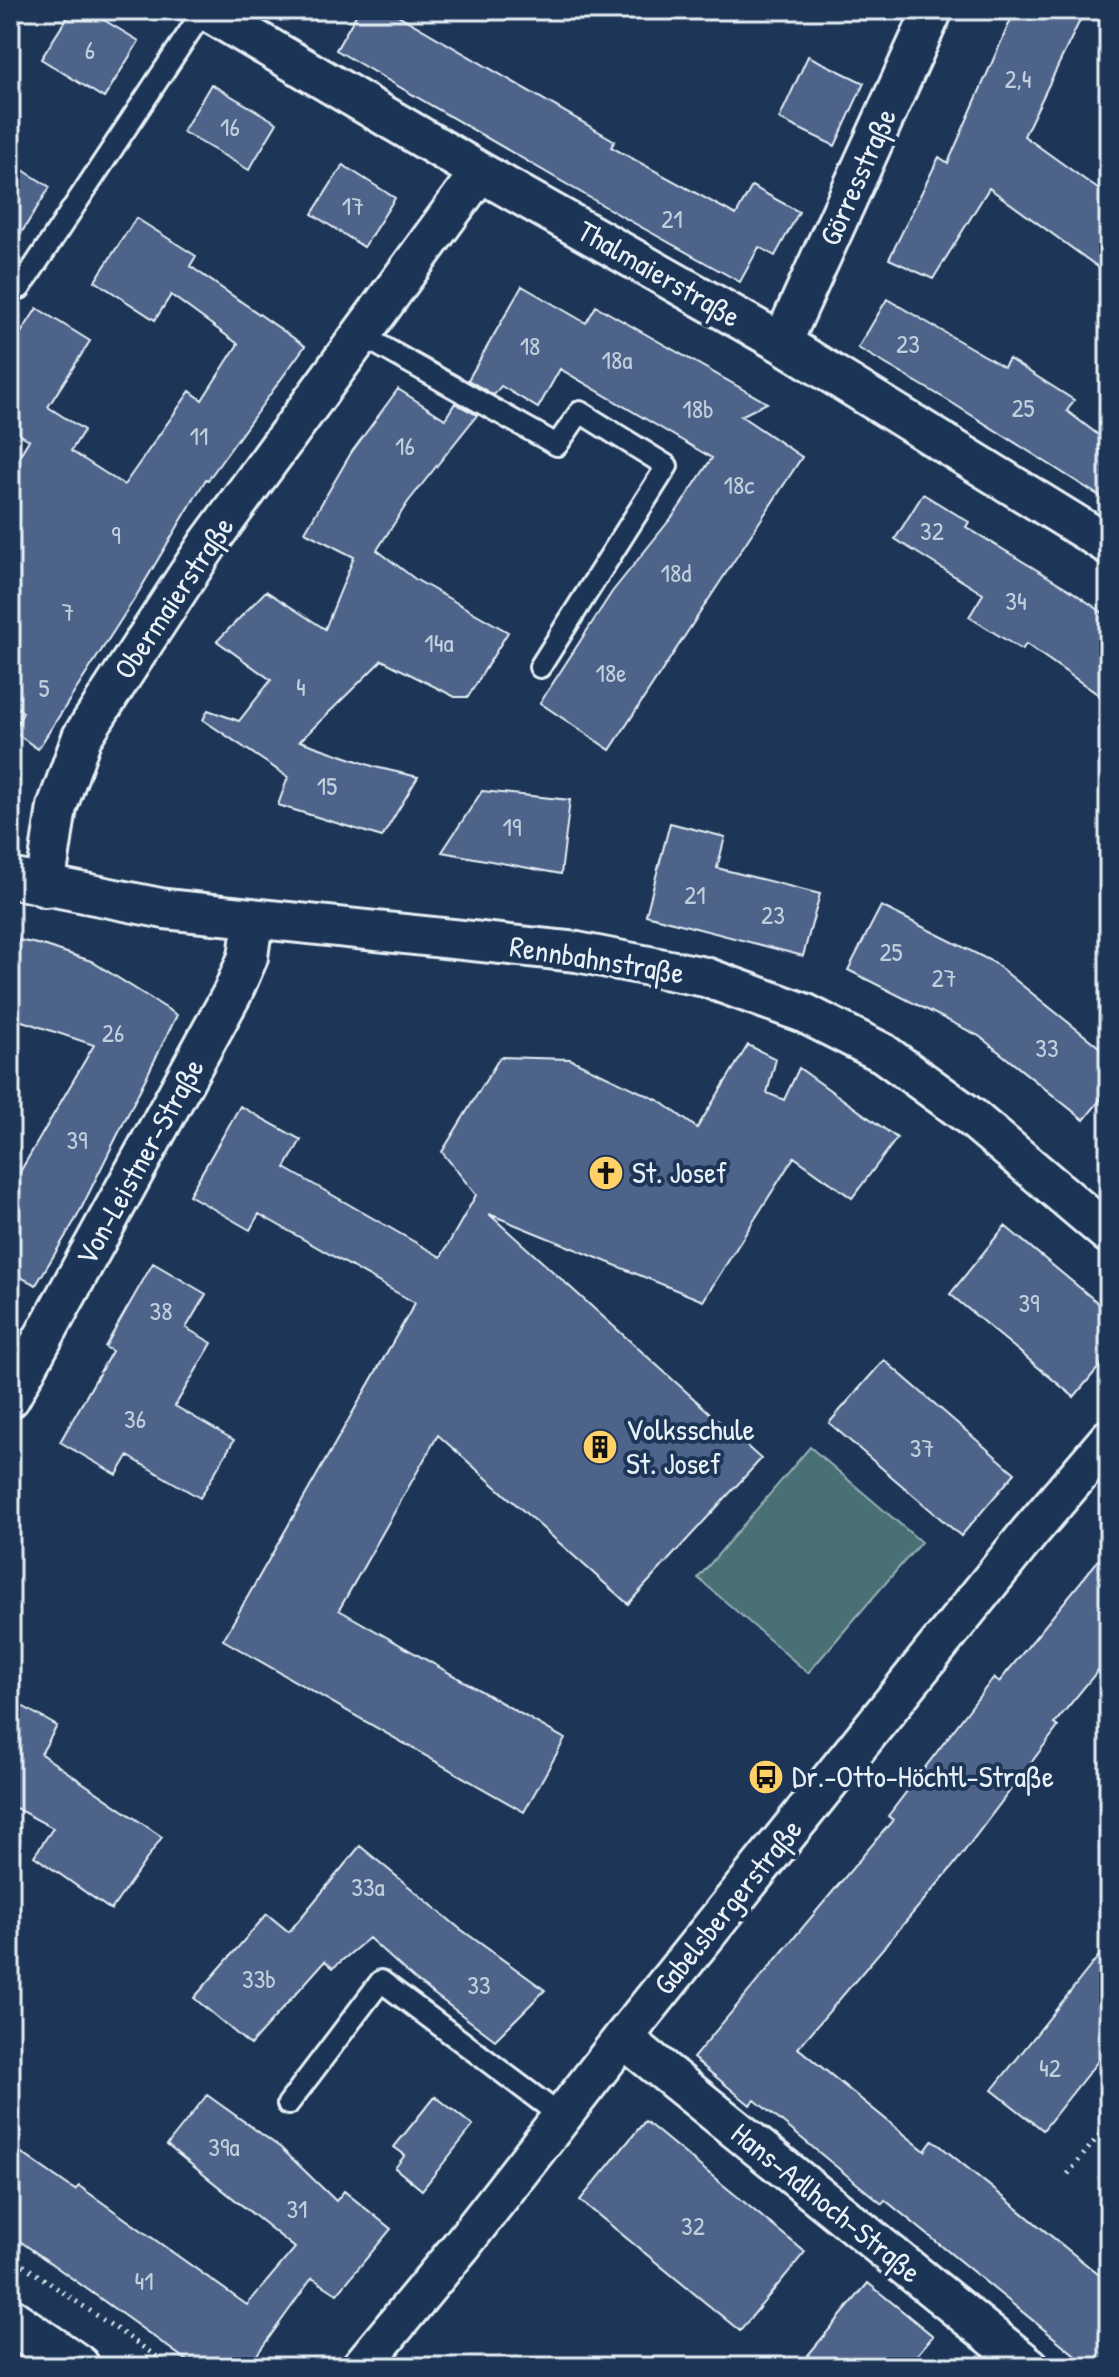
<svg xmlns="http://www.w3.org/2000/svg" width="1119" height="2377" font-family="'Patrick Hand',sans-serif">
<style>
.green{fill:#487075;stroke:#98b0b6;stroke-width:2}
.building{fill:#4d638a;stroke:#e8f1f8;stroke-width:2}
.lines{fill:none;stroke-linecap:round;stroke-linejoin:round}
.lane-casing{stroke:#e8f1f8;stroke-width:26}
.street-casing{stroke:#e8f1f8;stroke-width:44}
.secondary-casing{stroke:#e8f1f8;stroke-width:50}
.path{stroke:#e8f1f8;stroke-width:5;stroke-dasharray:2 6;stroke-linecap:butt}
.lane{stroke:#1d3557;stroke-width:20}
.street{stroke:#1d3557;stroke-width:38}
.secondary{stroke:#1d3557;stroke-width:44}
.labels{text-anchor:middle;stroke-width:8;stroke-linejoin:round;paint-order:stroke}
.number-label{font-size:26px;fill:#c1cedc}
.street-label{font-size:30px;fill:#e8f1f8;stroke:#1d3557}
.poi-label{font-size:30px;fill:#e8f1f8;stroke:#1d3557;text-anchor:start}
</style>
<rect width="100%" height="100%" fill="#1d3557"/>
<filter id="ink" filterUnits="userSpaceOnUse"><feTurbulence type="fractalNoise" baseFrequency=".0125" numOctaves="2"/><feDisplacementMap in="SourceGraphic" scale="16" xChannelSelector="R" yChannelSelector="G"/><feConvolveMatrix kernelMatrix="1 2 1 2 8 2 1 2 1" color-interpolation-filters="sRGB"/></filter>
<g filter="url(#ink)">
<path class="green" d="M810,1447L921,1542L808,1673L698,1578Z"/>
<path class="building" d="M72,10H87L139,41L104,98L41,59Z
M359,10H389L615,141L611,147L736,215L752,186L799,212L775,256L759,247L740,282L623,217L336,50Z
M1015,10H1085L1024,136L1109,197V275L989,188L933,279L889,259L939,157L948,163Z
M808,56L864,83L835,146L779,119Z
M211,84L277,123L249,170L183,132Z
M10,162L50,187L10,251Z
M343,165L395,198L364,247L312,214Z
M136,218L196,256L190,266L305,346L208,480L206,479L135,598L38,749L14,732L23,712L10,703V471L29,440L10,428V350L37,308L90,341L48,407L84,430L71,451L124,485L190,391L202,400L238,344L171,295L155,320L95,281Z
M522,286L586,323L596,306L767,403L741,416L802,457L610,750L540,703L612,592L676,512L712,458L560,369L538,408L501,386L494,395L468,380Z
M887,299L1004,367L1009,359L1074,400L1067,411L1109,443V502L949,401L858,348Z
M398,389L445,419L455,403L477,415L408,502L377,550L415,579L508,632L468,697H455L382,660L300,741L375,767L418,777L382,837L278,805L288,777L203,720L208,710L239,721L271,680L217,641L266,591L325,629L354,557L305,532L351,453Z
M923,494L969,522L966,527L1070,590L1109,617V702L1026,644L1022,650L969,617L983,594L895,539Z
M482,791L570,800L561,874L442,852Z
M670,823L725,837L717,868L820,894L803,956L646,915Z
M881,906L993,962L1109,1055V1089L1084,1120L979,1036L848,970Z
M10,938L46,946L91,961L177,1015L77,1217L36,1285L10,1272V1189L94,1045L10,1017Z
M748,1045L776,1059L767,1093L784,1100L799,1068L897,1138L852,1198L794,1157L703,1301L489,1214L761,1459L628,1604L438,1435L339,1610L565,1739L524,1812L223,1640L415,1303L259,1214L250,1230L189,1195L240,1106L301,1140L285,1168L441,1257L476,1195L442,1152L500,1057L570,1059L660,1101L697,1128Z
M1005,1226L1109,1312V1355L1074,1397L950,1294Z
M153,1263L206,1294L186,1328L212,1343L175,1406L234,1440L200,1498L128,1456L117,1475L60,1442L112,1351L105,1347Z
M884,1360L1015,1473L961,1536L829,1423Z
M1109,1547V1657L1054,1724L1058,1727L953,1866L798,2048L925,2151L933,2140L1109,2283V2367H1090L885,2200L882,2204L755,2100L750,2105L693,2058L893,1820L888,1816L994,1677L999,1682Z
M10,1699L57,1726L41,1754L162,1837L111,1910L34,1856L53,1828L12,1806L10,1809Z
M360,1846L459,1928L545,1990L495,2040L414,1979L369,1938L333,1968L325,1961L250,2045L194,1998L267,1914L289,1932Z
M1109,1943V2047L1043,2130L992,2090Z
M207,2095L281,2148L336,2201L344,2191L391,2229L337,2294L312,2278L248,2367H196L10,2234V2145L75,2190L79,2186L247,2305L295,2248L167,2145Z
M435,2096L473,2126L422,2190L395,2168L405,2155L394,2147Z
M645,2121L805,2252L740,2331L580,2200Z
M868,2283L933,2336L907,2367H798Z"/>
<g class="lines">
<defs>
<path id="lane" d="M20,288L204,10
M361,335L557,445L580,412L667,466L540,667
M288,2104L381,1981L562,2117"/>
<path id="street" d="M205,10L480,172L782,343L1109,545
M782,343L933,10
M10,878L165,909L577,952L705,977L804,1013L883,1053L971,1117L1109,1234
M45,887L57,807L82,737L208,544L480,172
M10,1398L232,994L248,957L253,920
M623,2038L1030,2367
M361,2367L461,2246L623,2038L1029,1533L1109,1439"/>
<path id="secondary" d="M10,2321L77,2367"/>
</defs>
<use href="#lane" class="lane-casing"/>
<use href="#street" class="street-casing"/>
<use href="#secondary" class="secondary-casing"/>
<path class="path" d="M1068,2174L1109,2123
M10,2256L172,2367"/>
<use href="#lane" class="lane"/>
<use href="#street" class="street"/>
<use href="#secondary" class="secondary"/>
</g>
</g>
<defs>
<symbol id="church-disc" viewBox="-11 -11 22 22"><circle r="9.5" fill="#ffd166" stroke="#1d3557"/><path d="M-1.2-6h2.4v3.5h3.3v2.4h-3.3V6h-2.4V-.1h-3.3v-2.4h3.3Z" fill="#111"/></symbol>
<symbol id="building-disc" viewBox="-11 -11 22 22"><circle r="9.5" fill="#ffd166" stroke="#1d3557"/><path d="M-4-6H4V6H1V3H-1V6H-4ZM-2.5-4.3h1.7v1.8h-1.7ZM.8-4.3h1.7v1.8H.8ZM-2.5-1h1.7V.8h-1.7ZM.8-1h1.7V.8H.8Z" fill="#111"/></symbol>
<symbol id="bus-disc" viewBox="-11 -11 22 22"><circle r="9.5" fill="#ffd166" stroke="#1d3557"/><path d="M-5-6H5V4H4V6H2V4H-2V6H-4V4H-5ZM-3.5-4V0h7V-4ZM-3.5 1.2v1.5H-2V1.2ZM2 1.2v1.5H3.5V1.2Z" fill="#111"/></symbol>
</defs>
<g fill-rule="evenodd">
<use href="#church-disc" x="586" y="1153" width="40" height="40"/>
<use href="#building-disc" x="580" y="1427" width="40" height="40"/>
<use href="#bus-disc" x="746" y="1757" width="40" height="40"/>
</g>
<g class="labels">
<g class="number-label">
<text x="90" y="59">6</text>
<text x="1018" y="88">2,4</text>
<text x="230" y="136">16</text>
<text x="353" y="215">17</text>
<text x="672" y="228">21</text>
<text x="908" y="353">23</text>
<text x="530" y="355">18</text>
<text x="617" y="369">18a</text>
<text x="1023" y="417">25</text>
<text x="698" y="418">18b</text>
<text x="199" y="445">11</text>
<text x="405" y="455">16</text>
<text x="739" y="494">18c</text>
<text x="932" y="540">32</text>
<text x="116" y="544">9</text>
<text x="676" y="582">18d</text>
<text x="1016" y="610">34</text>
<text x="68" y="621">7</text>
<text x="439" y="652">14a</text>
<text x="611" y="682">18e</text>
<text x="301" y="696">4</text>
<text x="44" y="697">5</text>
<text x="327" y="795">15</text>
<text x="512" y="836">19</text>
<text x="695" y="904">21</text>
<text x="773" y="924">23</text>
<text x="891" y="961">25</text>
<text x="944" y="987">27</text>
<text x="113" y="1042">26</text>
<text x="1047" y="1057">33</text>
<text x="77" y="1149">39</text>
<text x="1029" y="1312">39</text>
<text x="161" y="1320">38</text>
<text x="135" y="1428">36</text>
<text x="922" y="1457">37</text>
<text x="368" y="1896">33a</text>
<text x="259" y="1988">33b</text>
<text x="479" y="1994">33</text>
<text x="1050" y="2077">42</text>
<text x="224" y="2156">39a</text>
<text x="297" y="2218">31</text>
<text x="693" y="2235">32</text>
<text x="144" y="2290">41</text>
</g>
<g class="street-label">
<text transform="translate(858 177) rotate(-66)" y="10">Görresstraße</text>
<text transform="translate(659 274) rotate(30)" y="10">Thalmaierstraße</text>
<text transform="translate(174 598) rotate(-56)" y="10">Obermaierstraße</text>
<text transform="translate(597 960) rotate(9)" y="10">Rennbahnstraße</text>
<text transform="translate(140 1162) rotate(-61)" y="10">Von-Leistner-Straße</text>
<text transform="translate(728 1907) rotate(-51)" y="10">Gabelsbergerstraße</text>
<text transform="translate(826 2203) rotate(39)" y="10">Hans-Adlhoch-Straße</text>
</g>
<g class="poi-label">
<text x="632" y="1183">St. Josef</text>
<text x="626" y="1440">Volksschule<tspan x="626" dy="34">St. Josef</tspan></text>
<text x="792" y="1787">Dr.-Otto-Höchtl-Straße</text>
</g>
</g>
<rect width="1119" height="2377" fill="none" stroke="#1d3557" stroke-width="40"/>
<rect x="20" y="20" width="1079" height="2337" fill="none" stroke="#e8f1f8" stroke-width="3" filter="url(#ink)"/>
</svg>
